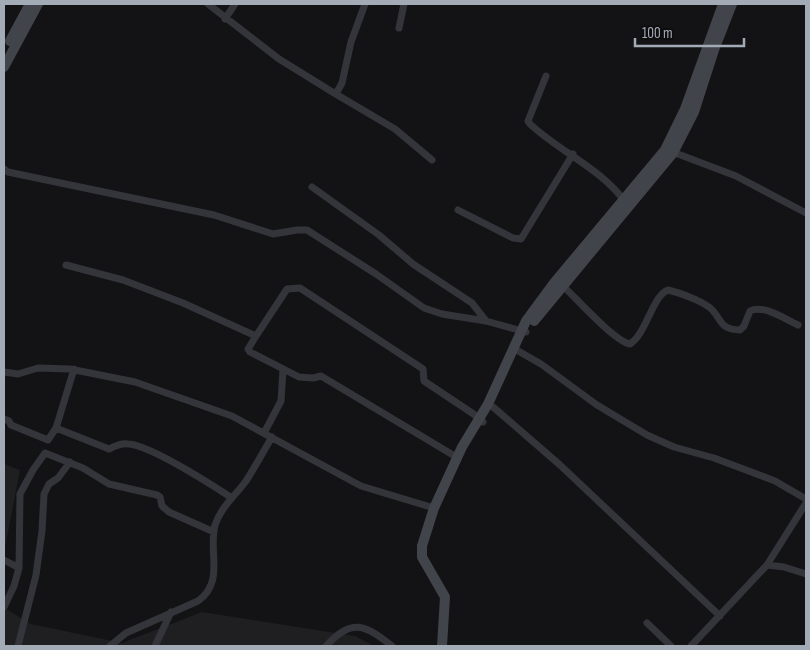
<svg xmlns="http://www.w3.org/2000/svg" width="810" height="650" font-family="'Sofia Sans Condensed',sans-serif">
<style>
.built{fill:#1f1f22}
.lines{fill:none;stroke-linecap:round;stroke-linejoin:round}
.street{stroke:#33353a;stroke-width:7}
.secondary{stroke:#41444a;stroke-width:10}
</style>
<rect width="100%" height="100%" fill="#131315"/>
<path class="built" d="M4,464L20,470L4,553Z
M4,608L31,624L122,643L202,612L355,636L374,646H4Z"/>
<g class="lines">
<path class="street" d="M208,4L279,59L334,93L337,92L342,83L351,42L365,4
M225,19L235,4
M399,28L404,4
M546,76L528,121L530,124C561,153 601,168 626,203
M334,93L395,129L432,160
M670,151L736,176L806,213
M4,169L8,172L214,215L273,234L297,230H307L376,274L424,308L442,314L486,321L526,332
M312,187L379,235L413,264L472,303L486,321
M458,210L513,238L521,239L573,154
M66,265L123,280L183,303L256,336L287,289L300,288L423,369L424,381L475,415L483,422
M563,286C576,298 614,341 630,344C647,333 652,296 668,290C681,293 699,300 709,307C722,317 718,330 740,330L744,326L750,311C763,304 785,319 798,325
M256,336L248,349L250,352L299,377L313,378L321,376L458,458
M513,348L541,364L597,405L647,435L674,447L714,458L775,481L806,499
M4,372L18,374L38,368L70,369L135,382L232,416L361,486L434,508
M493,407L560,465L720,616
M4,419L9,421L11,425L48,440L56,428L109,449C115,446 121,443 128,444C150,445 212,485 232,498
M56,428L74,369
M264,433L281,401L283,369
M4,560L19,568
M767,565L806,503
M4,607L14,586L19,568L20,494L33,470L45,453L83,468L109,484L157,495L160,497L162,506L169,512L214,532
M647,623L671,646
M18,646L36,575L42,531L44,494L49,484L58,478L70,462
M110,646L126,633L198,601C225,582 208,552 215,525C221,507 235,496 246,481C255,467 263,452 272,437
M155,646L171,612
M326,646C352,617 365,625 392,646
M691,646L767,565L784,567L806,574"/>
<path class="secondary" d="M10,41L30,4
M4,67L38,4
M534,321L673,153L694,112L714,50L732,4
M442,646L445,597L422,557V546L434,508L462,447L488,404L526,321L554,283L665,150L685,109L723,4"/>
</g>
<rect width="810" height="650" fill="none" stroke="#a3abb6" stroke-width="10"/>
<path d="M635 38v8h109v-8" fill="none" stroke="#a3abb6" stroke-width="2.5"/>
<text x="642" y="38" font-size="15" fill="#a3abb6" stroke="#0e0e10" stroke-width="4" paint-order="stroke">100 m</text>
</svg>
